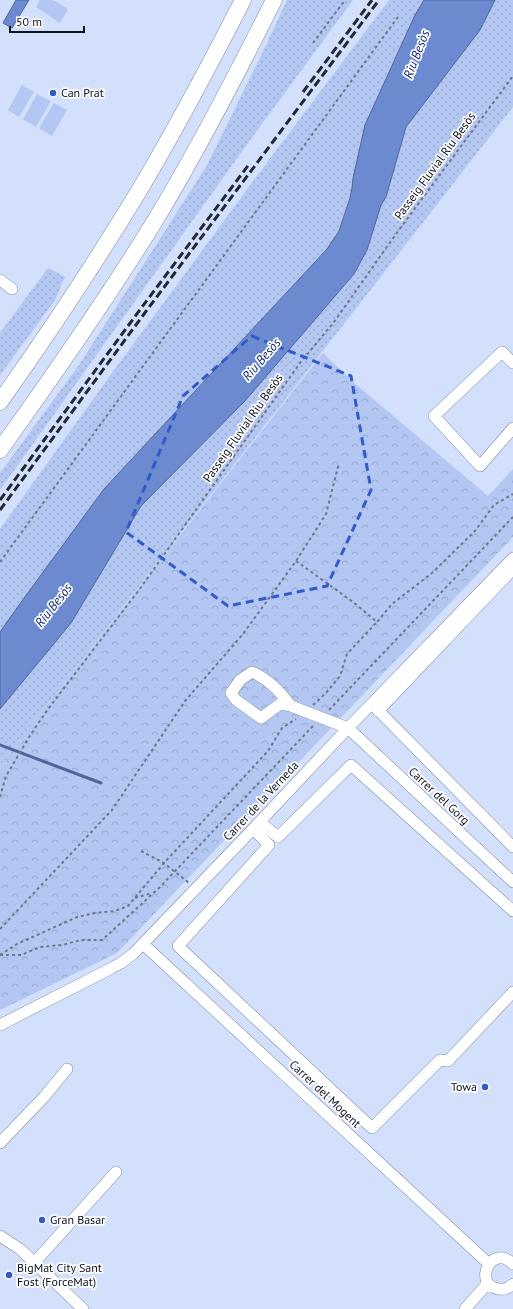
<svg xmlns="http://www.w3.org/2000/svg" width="513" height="1309" font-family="'PT Sans',sans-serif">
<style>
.grass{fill:url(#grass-dots)}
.forest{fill:url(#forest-crowns)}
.pitch{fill:#b3c7f2}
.water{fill:#6c8acf;stroke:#506699}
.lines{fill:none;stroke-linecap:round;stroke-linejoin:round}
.stream{stroke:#506699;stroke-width:3}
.minor-casing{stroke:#7d89a3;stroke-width:12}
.highway-casing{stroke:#7d89a3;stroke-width:17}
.path{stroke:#6f788a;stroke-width:2;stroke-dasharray:3 3;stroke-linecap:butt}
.minor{stroke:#fff;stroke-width:11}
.highway{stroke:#fff;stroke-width:16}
.rail{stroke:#222733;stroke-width:3;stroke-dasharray:8 4;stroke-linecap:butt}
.marked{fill:none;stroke:#335aca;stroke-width:3;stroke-dasharray:8 5;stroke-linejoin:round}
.poi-dot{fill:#335aca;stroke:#fff;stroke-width:1.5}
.labels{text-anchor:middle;stroke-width:3.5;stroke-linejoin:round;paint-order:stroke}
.poi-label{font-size:12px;fill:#0d111b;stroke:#fff;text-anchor:start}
.street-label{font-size:12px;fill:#0d111b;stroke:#fff}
.water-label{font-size:13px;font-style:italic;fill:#0f2778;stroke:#fff}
</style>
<defs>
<pattern id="grass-dots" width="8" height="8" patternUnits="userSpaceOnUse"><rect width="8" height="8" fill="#b3c7f2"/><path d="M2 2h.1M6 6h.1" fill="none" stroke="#99aacf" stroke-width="1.8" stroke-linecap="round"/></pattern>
<pattern id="forest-crowns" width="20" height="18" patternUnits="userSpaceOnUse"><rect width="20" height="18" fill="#b3c7f2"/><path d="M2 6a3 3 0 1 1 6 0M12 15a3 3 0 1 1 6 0" fill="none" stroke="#99aacf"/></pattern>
</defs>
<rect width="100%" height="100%" fill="#d3e0fc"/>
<path class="grass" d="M287,0H353L253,136L0,490V473L79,365L206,167L260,58Z
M389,0H424L415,15L365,125L353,178L352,188L350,198L339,231L327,249L104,489L0,632V529L112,373L251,184Z
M495,0H513V107L0,765V709L71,623L141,506L245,401L354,274L367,250L381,205L386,197L406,127L480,30Z
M48,268L65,277L55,300L0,375V333Z"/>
<path class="forest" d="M323,353L352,381L488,496L513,469V537L117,953L0,1010V765Z"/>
<path class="pitch" d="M40,0H53L68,9L60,23L36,7Z
M22,85L34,92L19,117L8,110Z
M37,94L51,101L36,127L23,119Z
M54,103L67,110L52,136L39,128Z"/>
<path class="water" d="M16,0H29L12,28L3,23Z
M424,0H495L480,30L406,127L386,197L381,205L367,250L354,274L245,401L141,506L71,623L0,709V632L19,605L104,489L327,249L339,231L350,198L352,188L353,178L365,125L415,15Z"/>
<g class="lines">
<path class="stream" d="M0,745L101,783"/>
<defs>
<path id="minor" d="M0,280L12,289
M513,363L502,352L434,416L480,466L513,428
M372,704L513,847
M291,706C280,692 269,679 252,672L240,680L231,693L236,700L261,718L280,704L291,706L348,728L513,882
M378,711L513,569
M260,822L278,837L351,765L513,911
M253,829L269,845L178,946L372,1128L440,1060L448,1061L513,992
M143,944L489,1264
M0,1025L106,971L121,963L133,954L253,829L348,728L513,558
M0,1143L44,1097L67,1069
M0,1236L20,1249L83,1309
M34,1263L116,1172
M513,1264C491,1242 472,1286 499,1289C504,1290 509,1288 513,1284
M465,1309L488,1283"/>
<path id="highway" d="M0,402C48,334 94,265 137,194C175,131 209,66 243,0
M0,450C53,376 105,302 153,224C197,152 236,76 274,0"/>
</defs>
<use href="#minor" class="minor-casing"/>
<use href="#highway" class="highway-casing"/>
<path class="path" d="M313,43L345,0
M296,561L353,602L377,622L392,604L432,573L475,531L494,505L513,494
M0,562L398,17
M313,705L326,693L340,676L347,654L377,622
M329,710L513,517
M0,797L6,776L31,734L48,709L139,590L300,363L334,322L396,234L513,76
M141,851L164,863L189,883
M135,898L152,893
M0,929L112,810L185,701L243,634L296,561L326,514L339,463
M0,955H21L40,947L62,945L81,940H102L159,888L313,726
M0,955L17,944L77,917L95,913L115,911L128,906L164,863L268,751L282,728L296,719"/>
<use href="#minor" class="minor"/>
<use href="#highway" class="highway"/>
<path class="rail" d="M303,92L372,0
M0,500L139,311L250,163
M0,510L144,314L379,0"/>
</g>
<path class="marked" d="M252,336L351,376L371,490L327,586L228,606L126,532L183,396Z"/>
<g class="poi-dot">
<circle cx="53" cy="93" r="4"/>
<circle cx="485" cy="1087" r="4"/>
<circle cx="42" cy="1220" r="4"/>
<circle cx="9" cy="1275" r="4"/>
</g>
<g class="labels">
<g class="poi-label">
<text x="61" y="97">Can Prat</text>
<text x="477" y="1091" text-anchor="end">Towa</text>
<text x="50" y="1224">Gran Basar</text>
<text x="17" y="1272">BigMat City Sant<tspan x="17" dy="14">Fost (ForceMat)</tspan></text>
</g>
<g class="street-label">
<text transform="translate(435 166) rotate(-54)" y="4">Passeig Fluvial Riu Besòs</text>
<text transform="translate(243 428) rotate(-55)" y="4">Passeig Fluvial Riu Besòs</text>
<text transform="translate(439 796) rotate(43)" y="4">Carrer del Gorg</text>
<text transform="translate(261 801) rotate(-47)" y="4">Carrer de la Verneda</text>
<text transform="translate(325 1094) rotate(43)" y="4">Carrer del Mogent</text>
</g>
<g class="water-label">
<text transform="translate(416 54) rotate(-69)" y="5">Riu Besòs</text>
<text transform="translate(261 359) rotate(-49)" y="5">Riu Besòs</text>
<text transform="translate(53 605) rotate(-52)" y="5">Riu Besòs</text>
</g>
</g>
<path d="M10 26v6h74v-6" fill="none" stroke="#0d111b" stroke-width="2"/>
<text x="16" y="26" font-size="12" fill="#0d111b" stroke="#ffffff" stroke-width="3" paint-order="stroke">50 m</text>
</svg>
